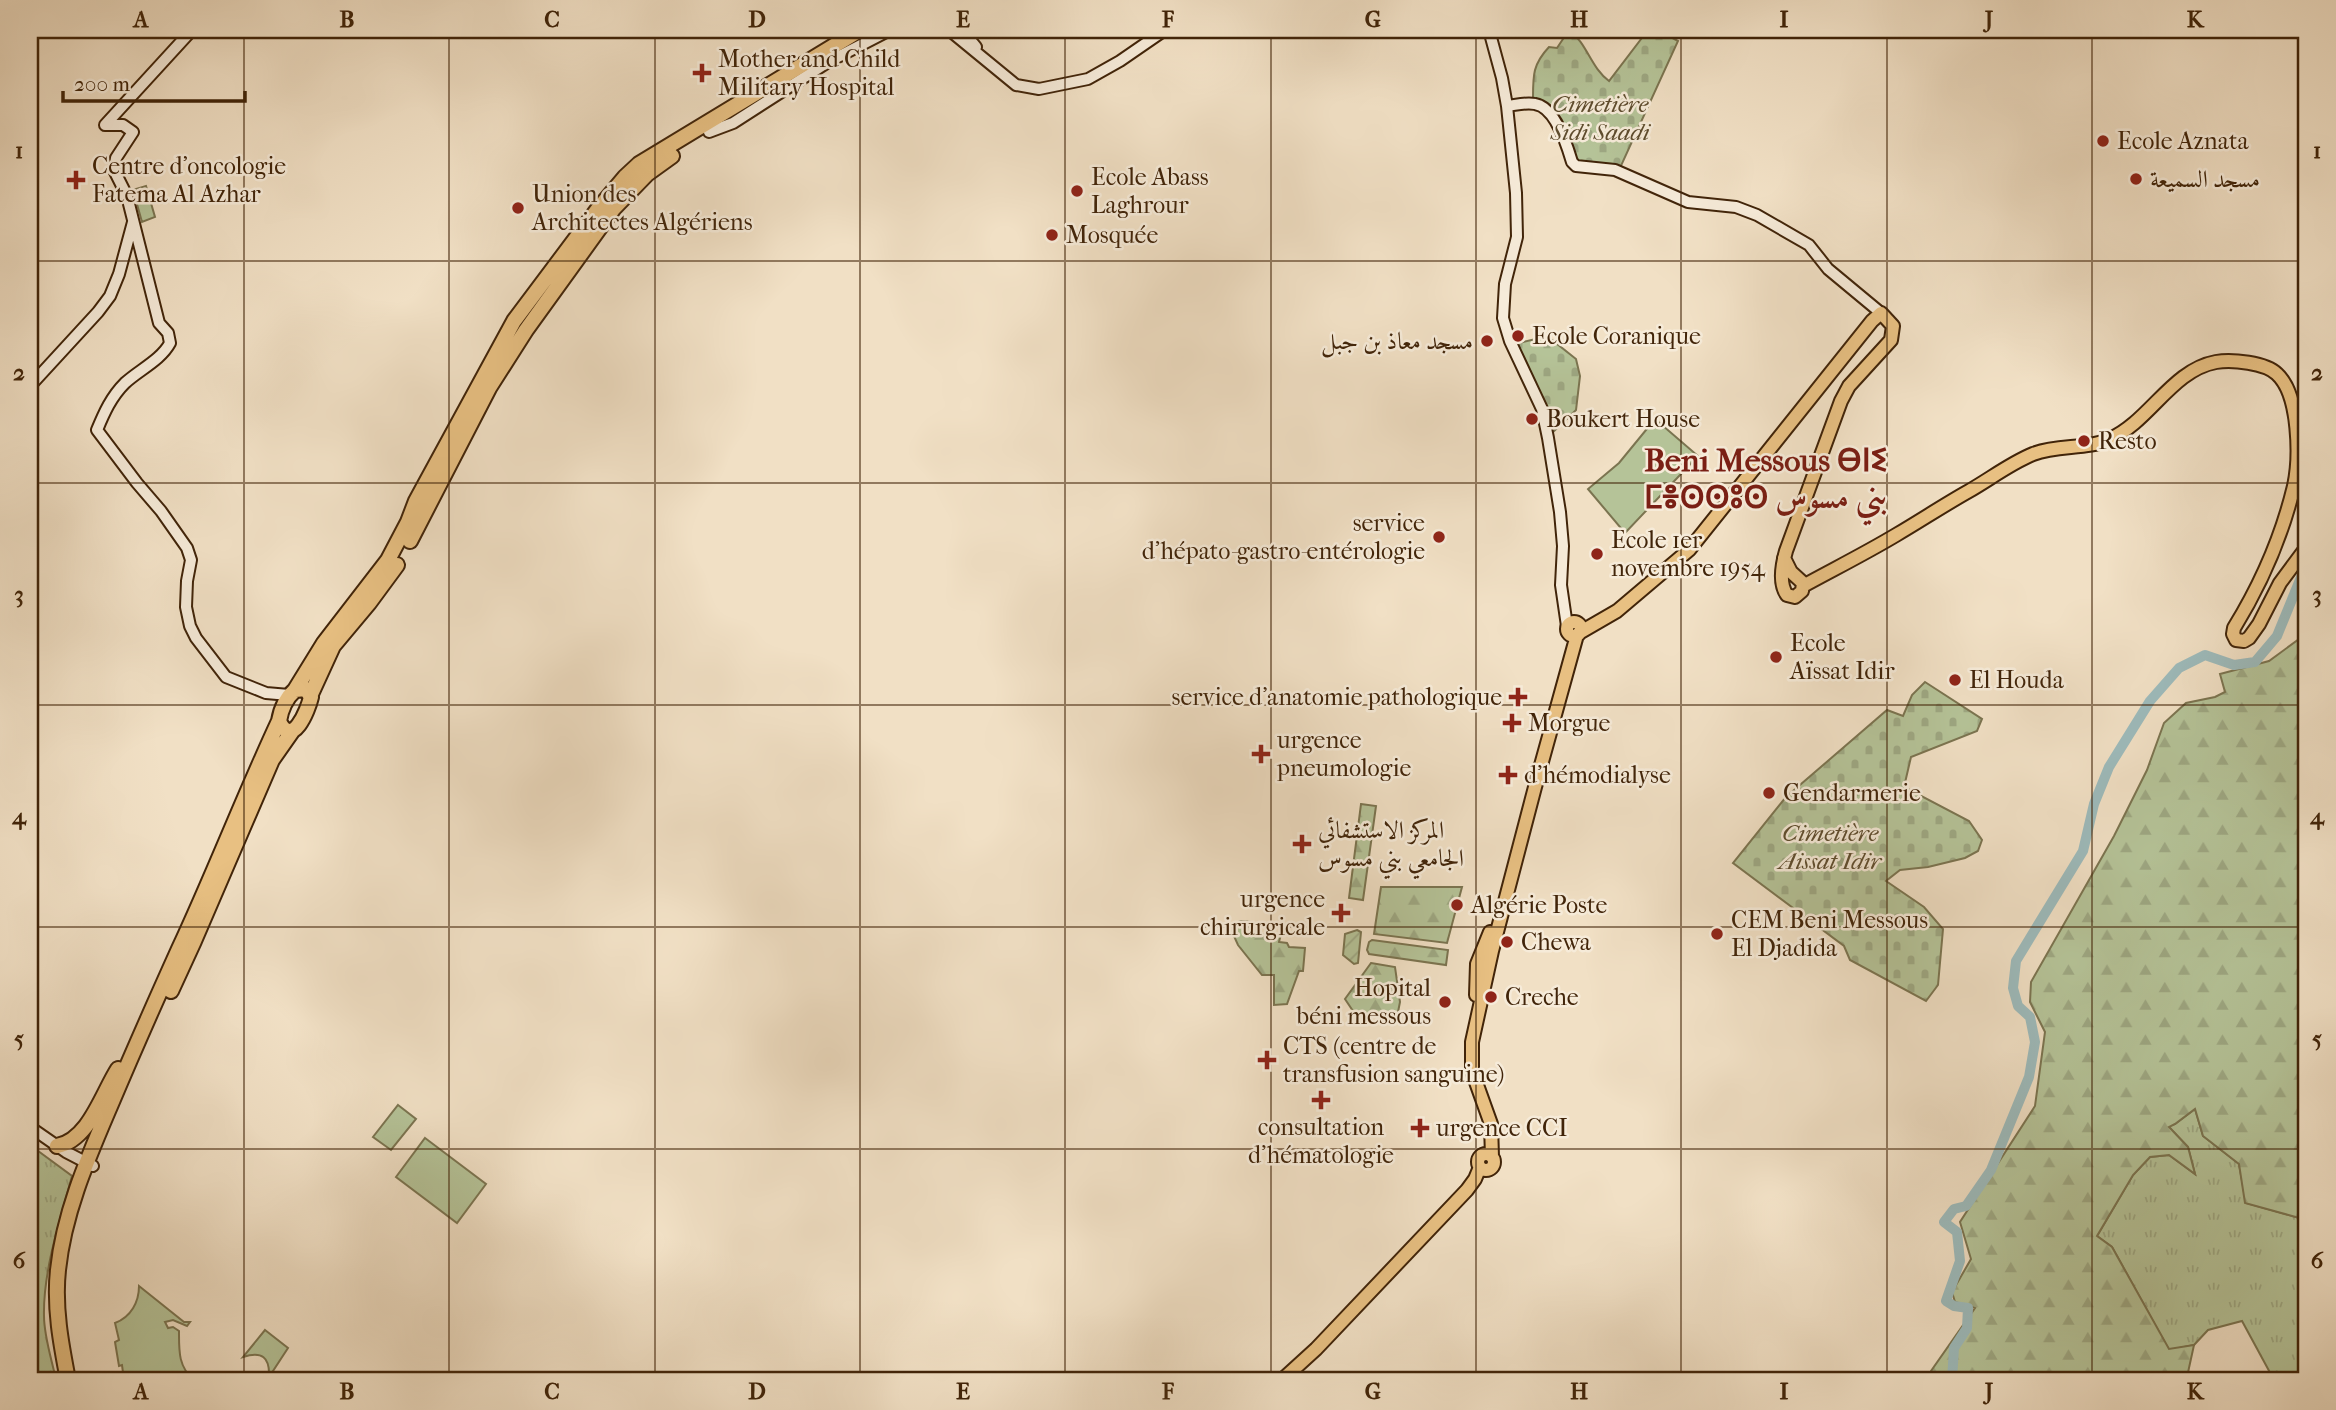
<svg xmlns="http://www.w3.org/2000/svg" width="2336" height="1410" font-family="'IM FELL French Canon',Amiri,'Noto Sans Tifinagh',serif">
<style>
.grass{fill:url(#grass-tufts);stroke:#7b7450;stroke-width:2}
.forest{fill:url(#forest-firs);stroke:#7b7450;stroke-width:2}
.cemetery{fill:url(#cemetery-stones);stroke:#7b7450;stroke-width:2}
.park{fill:#b5c398;stroke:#7b7450;stroke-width:2}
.garden{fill:url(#garden-furrows);stroke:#7b7450;stroke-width:2}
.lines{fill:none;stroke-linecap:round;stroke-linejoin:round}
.river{stroke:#9dbbbc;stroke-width:10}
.secondary-casing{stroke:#412409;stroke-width:14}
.primary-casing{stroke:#412409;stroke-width:16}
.highway-casing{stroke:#412409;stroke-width:18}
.secondary{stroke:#f6ebd9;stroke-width:10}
.primary{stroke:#e8c082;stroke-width:12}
.highway{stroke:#e8c082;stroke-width:14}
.grid{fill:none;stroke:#412409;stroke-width:2;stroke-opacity:0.55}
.poi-dot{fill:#8f2418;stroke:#f6ebd9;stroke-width:2.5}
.labels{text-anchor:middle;stroke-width:5;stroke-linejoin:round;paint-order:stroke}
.poi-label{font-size:24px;fill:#412409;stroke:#f6ebd9;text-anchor:start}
.park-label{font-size:24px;font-style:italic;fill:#5e4c2d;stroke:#f6ebd9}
.district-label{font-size:32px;font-weight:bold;fill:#7a1f14;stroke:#f6ebd9}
.neatline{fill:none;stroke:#412409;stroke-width:2.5}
.grid-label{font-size:23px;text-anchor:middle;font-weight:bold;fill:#412409}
</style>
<defs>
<pattern id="grass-tufts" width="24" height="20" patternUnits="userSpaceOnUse" patternTransform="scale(1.75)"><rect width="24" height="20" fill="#b5c398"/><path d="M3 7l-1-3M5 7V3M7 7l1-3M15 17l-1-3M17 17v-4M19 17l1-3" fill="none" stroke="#9da782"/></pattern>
<pattern id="forest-firs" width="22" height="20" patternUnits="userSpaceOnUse" patternTransform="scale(1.75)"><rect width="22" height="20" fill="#b5c398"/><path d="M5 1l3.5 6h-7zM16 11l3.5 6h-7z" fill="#9da782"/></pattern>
<pattern id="cemetery-stones" width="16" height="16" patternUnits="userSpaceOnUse" patternTransform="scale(1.75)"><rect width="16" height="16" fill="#b5c398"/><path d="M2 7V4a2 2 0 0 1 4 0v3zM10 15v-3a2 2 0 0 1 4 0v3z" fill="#9da782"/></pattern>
<pattern id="garden-furrows" width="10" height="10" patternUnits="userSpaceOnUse" patternTransform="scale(1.75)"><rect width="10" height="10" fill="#b5c398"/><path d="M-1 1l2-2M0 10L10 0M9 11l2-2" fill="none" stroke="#9da782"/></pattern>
</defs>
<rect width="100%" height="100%" fill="#f1e0c5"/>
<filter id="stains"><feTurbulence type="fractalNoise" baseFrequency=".00286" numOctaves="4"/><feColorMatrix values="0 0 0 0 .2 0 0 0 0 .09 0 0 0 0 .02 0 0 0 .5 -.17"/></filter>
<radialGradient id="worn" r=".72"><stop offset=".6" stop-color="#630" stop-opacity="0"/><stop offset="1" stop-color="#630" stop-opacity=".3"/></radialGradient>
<path class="grass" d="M2195,1109L2203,1136L2239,1164L2246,1203L2303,1219L2306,1241L2299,1299L2302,1327L2306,1339V1380H2274L2242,1321L2208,1330L2194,1345L2169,1350L2112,1247L2097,1236L2133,1175L2150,1157L2169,1155L2195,1174L2188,1147L2168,1126L2175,1124Z
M30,1145L72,1176C60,1220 43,1271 44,1316C44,1337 52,1360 56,1380H30Z"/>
<path class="forest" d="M2306,634V1339C2292,1300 2308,1260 2303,1219L2245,1203L2239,1164L2203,1136L2195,1109L2175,1124L2169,1127L2188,1147L2195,1174L2169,1155L2150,1157L2133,1175L2097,1236L2112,1247L2169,1349L2194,1345L2187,1377L2191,1380H1927L1931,1371L1975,1308L1955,1302L1952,1292L1971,1259L1960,1222L2035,1106L2045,1032L2030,1002L2031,982L2114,836L2147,770L2164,723L2186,703L2215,697L2225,692L2220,674L2269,661Z
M1361,804L1376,806L1363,900L1349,898Z
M1381,887H1462L1447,943L1374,934Z
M1241,921L1251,922L1256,934H1281L1279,942L1287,943L1289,947L1305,948L1303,971H1299L1287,1004L1274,1005V975H1262L1238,945L1229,925Z
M1372,940L1448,950L1446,965L1369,954L1367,950L1369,942Z
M1371,963L1395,967L1400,1002L1398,1012L1357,1017L1345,999Z"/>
<path class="cemetery" d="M1569,30C1587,43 1591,68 1609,81L1648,30H1658L1678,41L1620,168L1576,162L1546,106L1533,97C1533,75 1533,64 1549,47L1557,48Z
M1544,337L1552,340L1576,359L1580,376L1576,410L1552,433L1515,344Z
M1925,682L1982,719L1977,731L1911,757L1904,787L1969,821L1982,840L1978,851L1965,858L1928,867L1900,870L1886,881L1924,907L1943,929L1938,985L1926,1001L1850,960L1844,946L1733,863L1786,797L1887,710L1903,716L1912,695Z"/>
<path class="park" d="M146,186L155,217L142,222L133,190Z
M1655,419L1698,456L1625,533L1588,489L1619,463Z
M398,1105L416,1119L391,1150L373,1137Z
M425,1138L486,1184L457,1223L396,1177Z
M139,1286L184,1322H190L187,1326L173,1320L165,1322L168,1328L173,1327L179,1331C179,1350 178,1367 194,1380H124L122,1365L119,1366L115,1342L119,1340L115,1323C131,1317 139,1302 139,1286Z
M265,1330L288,1348L269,1377C270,1357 262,1351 243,1357Z"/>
<path class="garden" d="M1357,930L1361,932L1358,963L1354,964L1343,955L1345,934Z"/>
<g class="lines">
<path class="river" d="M1952,1380L1954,1348L1967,1328L1968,1308L1954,1306L1946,1301L1960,1261L1957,1232L1944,1222L1954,1209L1966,1206L1991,1170L2029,1077L2035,1042L2030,1017L2018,1006L2013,988L2016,961L2083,851L2094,804L2109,767L2150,701L2179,668L2205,655L2234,665L2255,662L2277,636L2302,575L2306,570"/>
<defs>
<path id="secondary" d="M949,30L1016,85L1039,89L1088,79L1120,61L1165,30
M962,30L976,47
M1489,30L1502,78L1507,106L1516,193L1517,237L1505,284L1503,318L1510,341L1542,409L1548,438L1560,512L1563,546L1561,585L1567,626
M1507,106C1516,105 1526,102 1535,104C1555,107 1567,145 1572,162L1576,166L1615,170L1688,202L1736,207L1757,215L1809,245L1828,269L1881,313
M105,125H123L133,132L116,158L114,170L127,196L159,323L168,333L170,343C161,360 139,370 125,383C111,397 104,413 97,430L137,483L161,511L187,548L191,560L187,581L186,607L190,626L196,638L226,677L266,693L289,695
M105,125L192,30
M709,132L733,123L828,62L890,30
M30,386L98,312L110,296L119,274L133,222
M30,1127L66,1152L93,1166"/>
<path id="primary" d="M1803,586C1834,569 1866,553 1896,535C1920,521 1944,505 1969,491C1990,479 2011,463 2033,454C2058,444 2087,450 2110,439C2150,421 2172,370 2216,362C2232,359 2266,363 2277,374C2300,395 2300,459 2294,486C2282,536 2261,584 2234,628L2233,634L2236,640L2244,641L2249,638L2259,624L2280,583L2306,548
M1567 629a7 7 0 1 1 14 0a7 7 0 1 1-14 0Z
M1579,633L1617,611L1689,550L1872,321L1881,313L1893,326L1891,340L1849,386L1841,401L1786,551C1782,565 1779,584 1787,595L1795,597L1802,591L1803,583L1791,572L1784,558
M1476,995L1477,964L1490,932
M1478 1162a8 8 0 1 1 16 0a8 8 0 1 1-16 0Z
M1492,1157L1491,1124L1472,1071V1042L1492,951L1535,787L1577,635
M1282,1380L1316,1349L1467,1190L1475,1179L1480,1167"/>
<path id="highway" d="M410,541L489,388L526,330L614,208L647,174L672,156
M295,690L306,689L311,697C308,710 292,750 279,721C281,709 286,698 295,690L324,643L388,560L408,522L416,501L514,321L598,209L625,177L639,164L860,30
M311,694L333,646L369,603L397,565
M171,991L194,941L272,760L293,730
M57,1146C89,1140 102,1094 118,1069
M68,1380C61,1344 54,1307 58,1270C64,1212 88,1158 111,1104C133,1052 156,1000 179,949C214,874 244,796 279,721"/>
</defs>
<use href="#secondary" class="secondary-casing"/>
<use href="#primary" class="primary-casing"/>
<use href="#highway" class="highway-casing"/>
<use href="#secondary" class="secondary"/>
<use href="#primary" class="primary"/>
<use href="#highway" class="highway"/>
</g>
<path class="grid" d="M244,30V1380M449,30V1380M655,30V1380M860,30V1380M1065,30V1380M1271,30V1380M1476,30V1380M1681,30V1380M1887,30V1380M2092,30V1380M30,261H2306M30,483H2306M30,705H2306M30,927H2306M30,1149H2306"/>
<g class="poi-dot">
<path d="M698.5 62.5h7v7h7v7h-7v7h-7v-7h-7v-7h7z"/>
<circle cx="2103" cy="141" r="7"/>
<circle cx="2136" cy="179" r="7"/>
<path d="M72.5 169.5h7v7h7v7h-7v7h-7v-7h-7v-7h7z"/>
<circle cx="1077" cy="191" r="7"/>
<circle cx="518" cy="208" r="7"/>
<circle cx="1052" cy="235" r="7"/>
<circle cx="1518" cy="336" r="7"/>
<circle cx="1487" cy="341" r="7"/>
<circle cx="1532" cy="419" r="7"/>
<circle cx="2084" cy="441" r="7"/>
<circle cx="1439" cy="537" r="7"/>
<circle cx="1597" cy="554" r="7"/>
<circle cx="1776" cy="657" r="7"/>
<circle cx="1955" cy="680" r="7"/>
<path d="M1514.5 686.5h7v7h7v7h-7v7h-7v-7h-7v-7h7z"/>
<path d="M1508.5 712.5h7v7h7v7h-7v7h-7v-7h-7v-7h7z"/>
<path d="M1257.5 743.5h7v7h7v7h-7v7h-7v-7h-7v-7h7z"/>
<path d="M1504.5 764.5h7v7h7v7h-7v7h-7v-7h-7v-7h7z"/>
<circle cx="1769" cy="793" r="7"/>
<path d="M1298.5 833.5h7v7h7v7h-7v7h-7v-7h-7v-7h7z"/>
<circle cx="1457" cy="905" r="7"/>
<path d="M1337.5 902.5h7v7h7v7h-7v7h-7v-7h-7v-7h7z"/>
<circle cx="1717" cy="934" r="7"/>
<circle cx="1507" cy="942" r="7"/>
<circle cx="1491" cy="997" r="7"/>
<circle cx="1445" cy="1002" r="7"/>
<path d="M1263.5 1049.5h7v7h7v7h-7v7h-7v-7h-7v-7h7z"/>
<path d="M1317.5 1089.5h7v7h7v7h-7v7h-7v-7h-7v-7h7z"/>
<path d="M1416.5 1117.5h7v7h7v7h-7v7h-7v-7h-7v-7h7z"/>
</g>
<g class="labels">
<g class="poi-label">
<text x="718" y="67">Mother and Child<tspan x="718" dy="28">Military Hospital</tspan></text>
<text x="2117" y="149">Ecole Aznata</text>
<text x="92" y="174">Centre d'oncologie<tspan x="92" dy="28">Fatema Al Azhar</tspan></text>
<text x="1091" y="185">Ecole Abass<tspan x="1091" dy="28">Laghrour</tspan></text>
<text x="2150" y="187">مسجد السميعة</text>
<text x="532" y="202">Union des<tspan x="532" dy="28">Architectes Algériens</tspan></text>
<text x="1066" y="243">Mosquée</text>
<text x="1532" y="344">Ecole Coranique</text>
<text x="1473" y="349" text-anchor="end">مسجد معاذ بن جبل</text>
<text x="1546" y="427">Boukert House</text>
<text x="2098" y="449">Resto</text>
<text x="1425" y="531" text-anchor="end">service<tspan x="1425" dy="28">d'hépato-gastro-entérologie</tspan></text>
<text x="1611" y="548">Ecole 1er<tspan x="1611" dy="28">novembre 1954</tspan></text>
<text x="1790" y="651">Ecole<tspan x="1790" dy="28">Aïssat Idir</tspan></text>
<text x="1969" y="688">El Houda</text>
<text x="1502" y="705" text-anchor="end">service d'anatomie pathologique</text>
<text x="1528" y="731">Morgue</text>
<text x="1277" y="748">urgence<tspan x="1277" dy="28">pneumologie</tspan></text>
<text x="1524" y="783">d'hémodialyse</text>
<text x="1783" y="801">Gendarmerie</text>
<text x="1318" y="838">المركز الاستشفائي<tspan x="1318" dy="28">الجامعي بني مسوس</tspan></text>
<text x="1325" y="907" text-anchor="end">urgence<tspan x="1325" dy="28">chirurgicale</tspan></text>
<text x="1471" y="913">Algérie Poste</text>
<text x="1731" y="928">CEM Beni Messous<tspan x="1731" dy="28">El Djadida</tspan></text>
<text x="1521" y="950">Chewa</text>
<text x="1431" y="996" text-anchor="end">Hopital<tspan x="1431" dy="28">béni messous</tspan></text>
<text x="1505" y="1005">Creche</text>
<text x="1283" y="1054">CTS (centre de<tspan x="1283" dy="28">transfusion sanguine)</tspan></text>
<text x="1321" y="1135" text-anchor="middle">consultation<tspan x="1321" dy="28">d'hématologie</tspan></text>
<text x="1436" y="1136">urgence CCI</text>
</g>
<g class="park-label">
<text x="1600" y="112">Cimetière<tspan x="1600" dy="28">Sidi Saadi</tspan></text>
<text x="1830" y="841">Cimetière<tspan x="1830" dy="28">Aissat Idir</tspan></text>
</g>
<g class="district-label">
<text x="1766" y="471">Beni Messous ⴱⵏⵉ<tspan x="1766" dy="37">ⵎⴻⵙⵙⵓⵙ بني مسوس</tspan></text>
</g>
</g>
<rect width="2336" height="1410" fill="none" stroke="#f1e0c5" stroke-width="77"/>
<path d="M63 91v10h182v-10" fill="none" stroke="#412409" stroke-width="3.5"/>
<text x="74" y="91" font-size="21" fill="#412409" stroke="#f6ebd9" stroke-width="5" paint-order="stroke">200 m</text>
<rect x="38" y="38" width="2260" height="1334" class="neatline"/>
<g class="grid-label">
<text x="141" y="27">A</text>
<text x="347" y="27">B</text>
<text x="552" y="27">C</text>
<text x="757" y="27">D</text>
<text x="963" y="27">E</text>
<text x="1168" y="27">F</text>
<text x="1373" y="27">G</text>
<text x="1579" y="27">H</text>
<text x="1784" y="27">I</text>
<text x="1989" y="27">J</text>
<text x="2195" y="27">K</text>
<text x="19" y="158">1</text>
<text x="2317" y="158">1</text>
<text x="19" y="380">2</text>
<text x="2317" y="380">2</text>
<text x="19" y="602">3</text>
<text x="2317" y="602">3</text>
<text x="19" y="824">4</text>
<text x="2317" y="824">4</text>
<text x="19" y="1046">5</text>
<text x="2317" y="1046">5</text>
<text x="19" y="1268">6</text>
<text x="2317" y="1268">6</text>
<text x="141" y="1399">A</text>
<text x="347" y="1399">B</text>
<text x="552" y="1399">C</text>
<text x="757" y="1399">D</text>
<text x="963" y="1399">E</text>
<text x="1168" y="1399">F</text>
<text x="1373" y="1399">G</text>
<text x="1579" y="1399">H</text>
<text x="1784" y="1399">I</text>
<text x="1989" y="1399">J</text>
<text x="2195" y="1399">K</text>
</g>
<rect width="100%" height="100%" filter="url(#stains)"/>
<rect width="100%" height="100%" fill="url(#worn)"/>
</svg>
